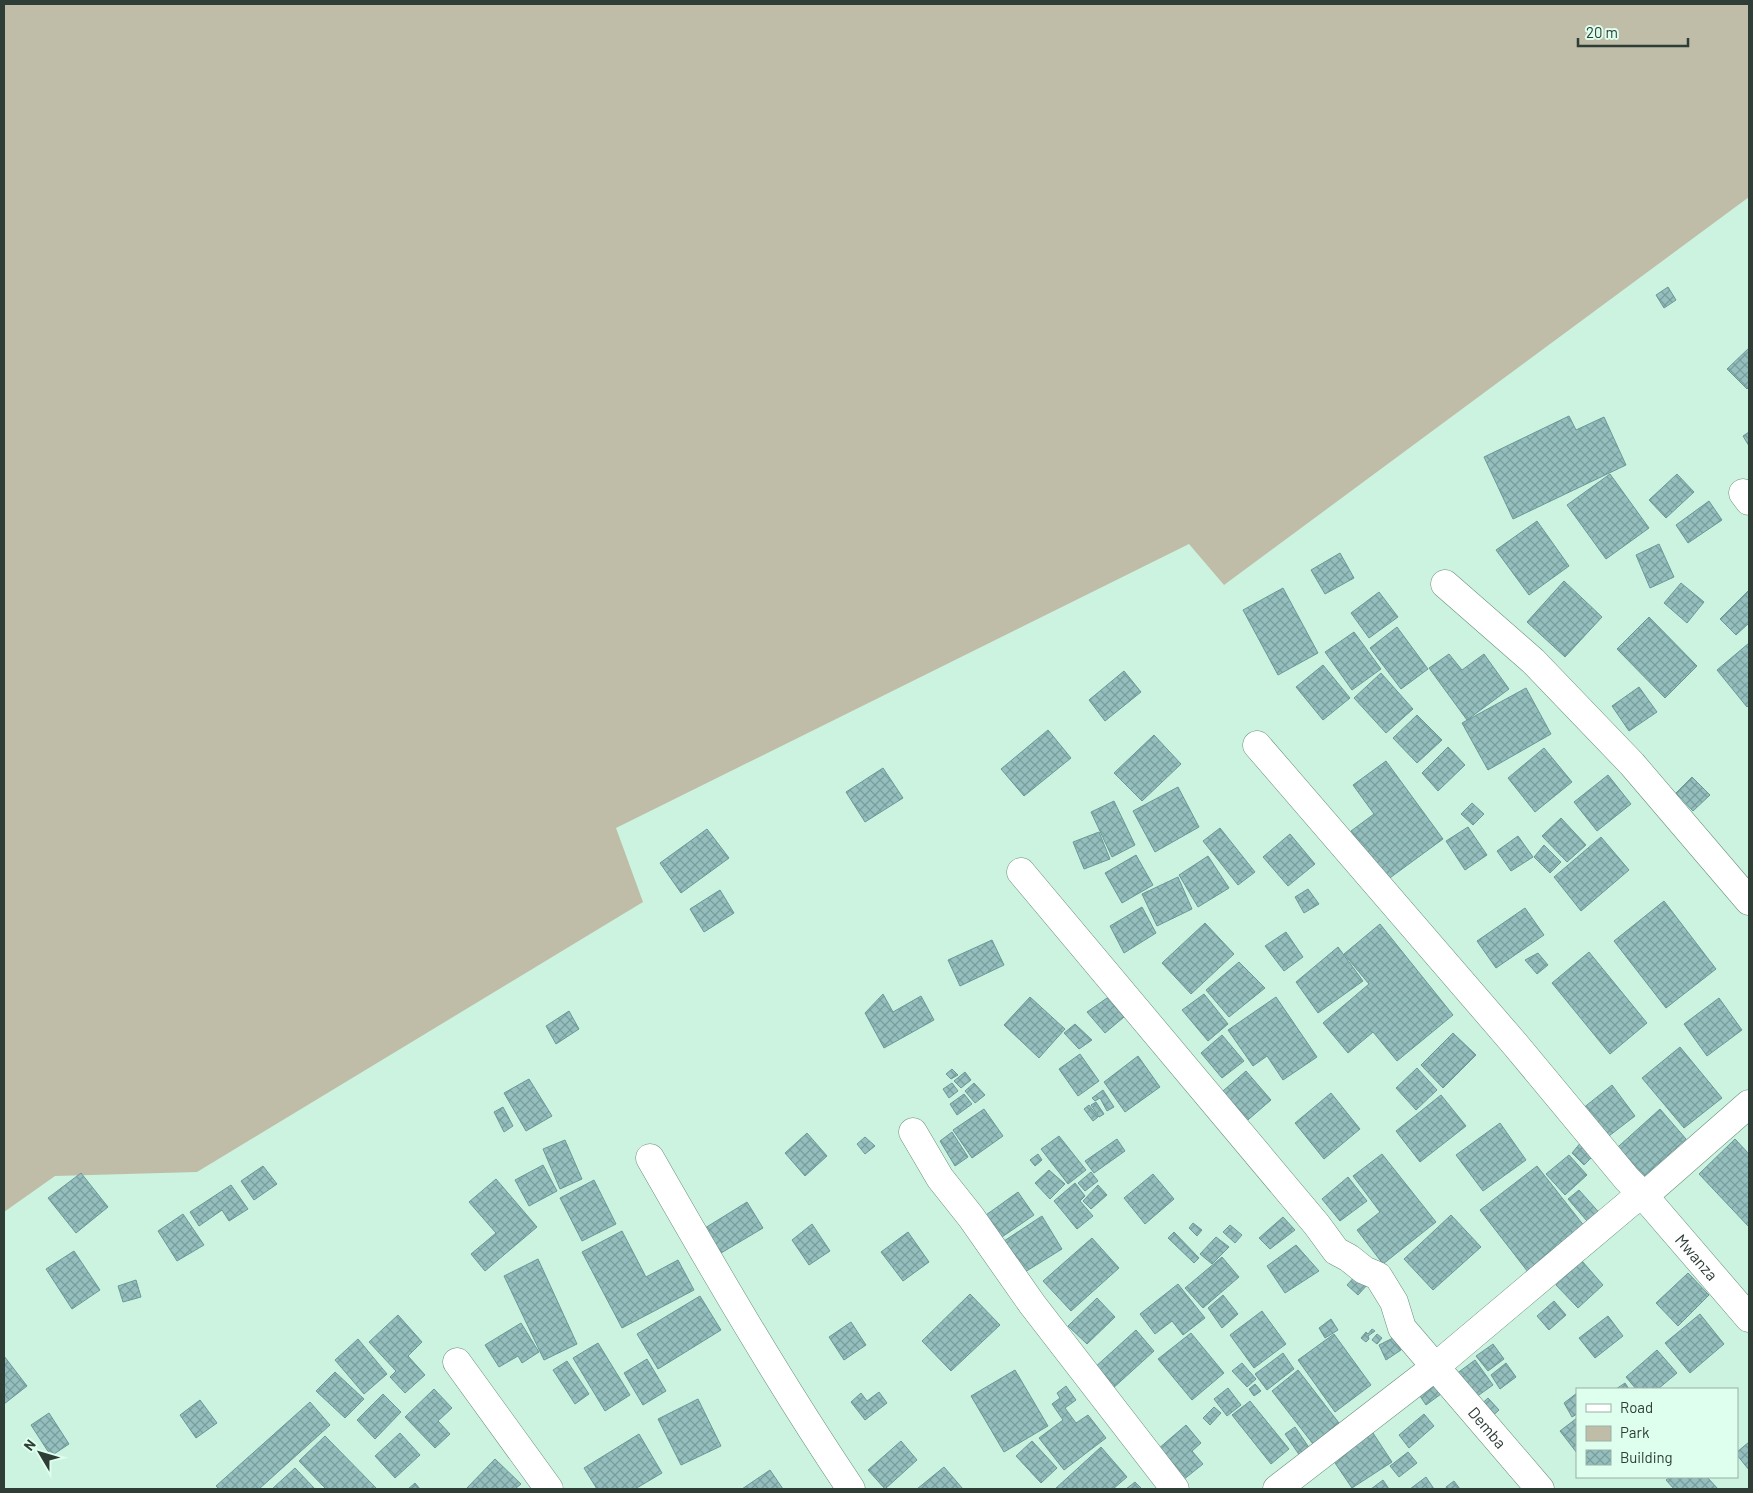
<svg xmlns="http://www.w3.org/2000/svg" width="1753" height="1493" font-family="Barlow,sans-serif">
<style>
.green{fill:#bfbda8}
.building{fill:url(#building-cross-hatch);stroke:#6b9998}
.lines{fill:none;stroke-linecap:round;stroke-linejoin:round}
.minor-casing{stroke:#698f7d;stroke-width:29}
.minor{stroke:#fff;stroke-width:28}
.labels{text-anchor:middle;stroke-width:4;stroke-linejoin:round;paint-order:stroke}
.street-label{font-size:16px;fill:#2e3e37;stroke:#defeee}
</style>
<defs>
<pattern id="building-cross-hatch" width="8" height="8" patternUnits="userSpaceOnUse" patternTransform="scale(1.25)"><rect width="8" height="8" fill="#94bfbe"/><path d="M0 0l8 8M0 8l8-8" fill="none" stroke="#799d9b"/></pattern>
</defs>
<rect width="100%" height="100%" fill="#cbf3df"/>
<path class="green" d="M4,4H1749V197L1224,585L1189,544L616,828L643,902L197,1172L55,1176L4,1212Z"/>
<path class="building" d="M1668,287L1676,300L1664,308L1656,295Z
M1749,348V387L1747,389L1727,369Z
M1569,416L1576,430L1604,417L1626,465L1513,519L1484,457Z
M1749,432V446L1743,436Z
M1610,474L1649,528L1606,559L1567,505Z
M1677,474L1694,492L1666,518L1649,500Z
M1709,501L1722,520L1688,543L1676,525Z
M1537,521L1569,566L1529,595L1496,550Z
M1659,544L1674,577L1650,588L1636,555Z
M1340,553L1354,578L1325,594L1311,570Z
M1564,581L1602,617L1565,657L1527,622Z
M1681,583L1704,602L1687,623L1664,603Z
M1283,588L1318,653L1278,675L1243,610Z
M1749,590V623L1736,635L1720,619Z
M1379,592L1398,617L1369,638L1351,613Z
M1649,617L1697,666L1665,698L1617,649Z
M1397,627L1428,669L1401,689L1370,648Z
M1354,632L1381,669L1352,690L1325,652Z
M1749,643V705L1747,707L1717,670Z
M1449,654L1462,670L1484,654L1509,689L1467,720L1429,668Z
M1323,665L1350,698L1323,720L1296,687Z
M1124,671L1141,692L1105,721L1089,700Z
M1381,673L1413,709L1386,733L1354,698Z
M1639,687L1657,712L1629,731L1612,706Z
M1526,688L1551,734L1488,770L1462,723Z
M1417,715L1442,740L1417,763L1393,738Z
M1048,730L1071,758L1024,796L1001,769Z
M1154,735L1181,764L1142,801L1114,773Z
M1448,747L1465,765L1438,791L1422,773Z
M1544,748L1572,782L1535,812L1508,778Z
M1386,761L1443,839L1387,880L1351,831L1374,814L1353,785Z
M883,768L903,798L865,822L846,792Z
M1608,775L1631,804L1597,831L1574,802Z
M1692,777L1710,795L1693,811L1676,793Z
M1178,787L1199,827L1155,852L1133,811Z
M1114,801L1135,845L1112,857L1091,812Z
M1472,803L1484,814L1473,825L1461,814Z
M1561,818L1586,845L1567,862L1542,836Z
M1468,827L1487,855L1465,870L1446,841Z
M1220,828L1255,872L1238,885L1203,841Z
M707,829L729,858L681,893L660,863Z
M1099,832L1110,859L1084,869L1073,842Z
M1290,834L1315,864L1288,886L1263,857Z
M1518,836L1533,857L1511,871L1497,851Z
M1601,837L1629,870L1581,911L1554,877Z
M1544,845L1561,862L1550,873L1534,857Z
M1136,855L1153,885L1122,903L1105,873Z
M1208,856L1229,888L1198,907L1179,875Z
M1178,877L1192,909L1157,926L1142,894Z
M1308,889L1319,904L1304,913L1295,897Z
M720,890L734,913L704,932L690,909Z
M1664,901L1716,969L1666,1008L1614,941Z
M1142,907L1156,933L1124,953L1110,926Z
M1525,908L1544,935L1496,968L1477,941Z
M1205,923L1234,954L1191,994L1162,963Z
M1380,924L1453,1015L1397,1061L1373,1032L1348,1053L1323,1023L1369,984L1344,954Z
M1286,932L1303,957L1284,971L1265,946Z
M992,940L1004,965L960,986L948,960Z
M1338,947L1363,981L1318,1013L1296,982Z
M1589,952L1647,1023L1610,1054L1552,983Z
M1538,953L1548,965L1537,974L1525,960Z
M1239,962L1265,988L1229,1017L1206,990Z
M883,994L893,1012L921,996L934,1020L884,1048L865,1013Z
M1204,994L1228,1024L1208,1041L1182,1010Z
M1030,997L1065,1029L1039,1058L1004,1025Z
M1276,997L1317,1057L1283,1080L1267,1056L1253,1066L1228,1030Z
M1107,998L1124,1017L1105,1033L1087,1012Z
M1719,998L1742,1030L1707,1056L1684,1024Z
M569,1011L579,1029L556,1044L546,1026Z
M1075,1024L1092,1040L1079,1049L1064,1033Z
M1453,1033L1476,1055L1443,1088L1421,1065Z
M1222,1035L1244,1061L1222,1078L1201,1053Z
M1680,1047L1722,1098L1684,1128L1642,1078Z
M1080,1054L1099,1081L1078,1096L1059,1069Z
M1138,1056L1160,1087L1125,1112L1104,1082Z
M1417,1068L1437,1090L1416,1110L1396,1088Z
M952,1069L958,1075L951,1079L946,1074Z
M1246,1071L1271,1100L1242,1125L1216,1097Z
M965,1072L971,1080L961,1088L954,1081Z
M529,1079L552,1116L526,1131L504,1093Z
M952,1083L958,1091L949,1098L943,1089Z
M974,1083L985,1095L975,1103L965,1091Z
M1612,1085L1635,1116L1605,1139L1582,1109Z
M1103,1090L1114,1107L1107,1111L1100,1098L1095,1101L1092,1098Z
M1331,1093L1360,1129L1324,1159L1295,1123Z
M964,1094L972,1104L957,1115L950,1104Z
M1441,1095L1466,1126L1420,1162L1396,1131Z
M1096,1102L1104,1114L1099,1117L1091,1105Z
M1089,1105L1098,1117L1093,1121L1084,1109Z
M503,1107L513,1126L504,1132L494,1112Z
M984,1109L1003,1136L972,1158L953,1130Z
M1660,1109L1686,1139L1635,1184L1609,1155Z
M1500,1123L1526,1160L1483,1191L1456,1155Z
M952,1132L968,1157L955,1166L940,1141Z
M807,1133L827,1156L805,1176L785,1153Z
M1059,1136L1086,1170L1068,1184L1041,1149Z
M865,1137L875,1146L865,1154L857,1144Z
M1117,1139L1125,1151L1094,1173L1085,1161Z
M1735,1139L1749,1154V1227L1699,1174Z
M565,1140L582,1179L560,1189L543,1149Z
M1582,1141L1596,1153L1584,1165L1572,1153Z
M1038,1154L1042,1160L1035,1166L1030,1160Z
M1382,1154L1436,1222L1383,1264L1357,1230L1380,1212L1353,1176Z
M1569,1155L1587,1175L1565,1195L1546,1174Z
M543,1165L557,1191L529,1206L515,1180Z
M263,1166L277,1184L254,1200L241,1181Z
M1537,1166L1585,1227L1528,1272L1480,1210Z
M1049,1170L1065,1184L1050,1199L1035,1183Z
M1091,1172L1098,1181L1085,1191L1078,1183Z
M81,1173L108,1207L76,1233L48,1198Z
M1153,1174L1174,1199L1145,1224L1124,1198Z
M1348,1177L1367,1201L1340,1221L1322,1199Z
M496,1179L537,1227L485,1271L471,1254L496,1233L469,1202Z
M594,1180L616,1224L582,1241L560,1198Z
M1075,1183L1085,1196L1080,1201L1093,1216L1077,1229L1054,1201Z
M231,1185L248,1209L229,1221L222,1210L199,1226L190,1212Z
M1098,1185L1107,1195L1091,1209L1083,1201Z
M1579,1190L1604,1218L1593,1228L1568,1199Z
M1018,1192L1034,1215L1002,1237L986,1215Z
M747,1202L763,1228L721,1253L705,1228Z
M183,1214L204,1245L177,1261L158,1231Z
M1451,1215L1481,1247L1433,1290L1404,1259Z
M1042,1216L1062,1249L1025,1272L1004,1241Z
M1283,1217L1295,1230L1270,1249L1259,1238Z
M1193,1223L1202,1230L1197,1236L1189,1228Z
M812,1224L830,1251L809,1265L792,1240Z
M1230,1225L1242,1235L1235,1243L1223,1232Z
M622,1231L646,1277L678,1260L694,1290L622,1328L582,1252Z
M908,1232L929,1262L903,1281L881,1252Z
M1174,1232L1199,1258L1194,1263L1168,1238Z
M1216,1237L1229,1247L1212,1264L1200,1254Z
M1092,1238L1119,1268L1071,1311L1043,1281Z
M1296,1245L1319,1271L1285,1293L1267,1266Z
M74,1251L100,1290L72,1309L46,1269Z
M1222,1257L1239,1277L1203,1308L1185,1288Z
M538,1259L577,1344L544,1360L504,1276Z
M1582,1261L1603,1285L1578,1308L1556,1285Z
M1688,1273L1709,1295L1678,1326L1656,1303Z
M1357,1274L1368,1284L1358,1295L1347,1285Z
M136,1280L141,1297L123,1302L118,1286Z
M1178,1284L1205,1318L1183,1335L1172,1321L1155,1334L1140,1314Z
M970,1294L1000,1325L951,1371L922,1341Z
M1223,1295L1238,1314L1222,1328L1208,1308Z
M700,1296L721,1330L658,1369L637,1334Z
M1097,1298L1115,1317L1087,1344L1068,1326Z
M1554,1301L1566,1315L1549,1330L1537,1316Z
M1262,1311L1286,1344L1254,1368L1230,1335Z
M1700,1314L1724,1344L1690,1373L1665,1343Z
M398,1315L422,1342L408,1356L425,1375L405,1393L390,1377L396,1371L369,1342Z
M1608,1316L1623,1336L1595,1358L1579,1338Z
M1331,1319L1338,1330L1325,1338L1319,1328Z
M851,1322L866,1345L844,1360L829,1337Z
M521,1323L539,1352L522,1363L518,1356L499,1367L485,1345Z
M1372,1329L1375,1331L1368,1336L1369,1339L1366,1342L1361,1338L1366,1332L1368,1334Z
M1136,1330L1154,1351L1111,1390L1093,1369Z
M1191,1333L1224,1373L1192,1400L1158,1359Z
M1334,1334L1371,1385L1335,1412L1298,1360Z
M1377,1334L1382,1338L1377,1344L1372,1340Z
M1393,1338L1401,1350L1386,1360L1379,1345Z
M358,1339L387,1374L364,1394L335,1360Z
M598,1343L630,1395L605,1411L573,1358Z
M1493,1344L1504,1359L1488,1371L1476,1356Z
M1657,1350L1677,1373L1658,1389H1636L1626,1377Z
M1283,1353L1294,1369L1267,1390L1255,1374Z
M4,1356L27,1386L4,1404Z
M647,1359L666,1391L643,1405L624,1373Z
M1475,1360L1493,1385L1469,1402L1452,1377Z
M567,1361L589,1394L575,1404L553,1370Z
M1242,1363L1256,1379L1247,1387L1232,1371Z
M1506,1363L1516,1377L1500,1389L1491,1375Z
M1015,1370L1048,1426L1004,1452L971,1396Z
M1298,1370L1339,1423L1313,1444L1272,1391Z
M335,1372L364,1399L345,1418L316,1391Z
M1430,1379L1441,1394L1426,1405L1416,1390Z
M1625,1383L1629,1389H1616Z
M1255,1384L1261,1391L1254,1396L1249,1389Z
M1066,1386L1076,1400L1065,1408L1076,1423L1088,1415L1106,1438L1064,1470L1039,1438L1063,1420L1052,1404L1060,1398L1057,1393Z
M1228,1388L1241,1405L1227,1416L1214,1399Z
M434,1389L452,1408L438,1421L450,1434L435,1448L405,1417Z
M879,1392L887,1403L865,1420L851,1402L861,1393L867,1401Z
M1577,1393V1414L1572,1417L1564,1403Z
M383,1394L401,1412L375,1439L357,1420Z
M1488,1398L1499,1410L1487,1421L1476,1409Z
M698,1399L721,1446L681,1465L658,1419Z
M200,1400L217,1423L196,1438L180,1415Z
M1250,1401L1289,1449L1271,1464L1232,1415Z
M310,1402L330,1425L259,1489H219L216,1486Z
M1214,1407L1221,1413L1210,1425L1203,1418Z
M49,1413L69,1444L51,1456L31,1425Z
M1424,1414L1434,1426L1409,1448L1399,1435Z
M1577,1418V1453L1560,1431Z
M1186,1425L1201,1443L1192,1451L1203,1464L1183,1480L1158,1449Z
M1295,1427L1310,1449L1300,1456L1285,1434Z
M400,1433L420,1455L395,1478L375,1456Z
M1373,1433L1392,1462L1352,1488L1333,1460Z
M639,1434L662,1473L635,1489H597L584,1468Z
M325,1436L377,1489H326L299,1461Z
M901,1441L917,1460L885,1489L868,1470Z
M1032,1441L1057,1468L1041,1483L1016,1456Z
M1749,1442V1470L1737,1455V1452Z
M1101,1447L1127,1477L1113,1489H1055Z
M1408,1452L1417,1463L1399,1477L1390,1466Z
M495,1459L521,1484L515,1489H466Z
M944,1467L963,1489H917Z
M295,1468L315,1489H272Z
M770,1470L783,1489H742Z
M1426,1477L1434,1489H1410Z
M1670,1477H1707L1718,1489H1674L1666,1480Z
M1383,1480L1389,1489H1371Z
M1454,1481L1460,1489H1447L1446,1487Z
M1135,1482L1142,1489H1126Z
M415,1483L420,1489H408Z"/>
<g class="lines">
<defs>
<g id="minor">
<path d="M1743,493L1749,501"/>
<path d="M1445,584L1533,661L1632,764L1749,901"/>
<path id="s1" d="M1257,745L1514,1043L1627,1179L1644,1196L1749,1318"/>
<path id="s2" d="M1021,872L1317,1225L1336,1251L1349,1258L1364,1270L1378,1276L1394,1302L1402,1328L1540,1489"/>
<path d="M913,1132L940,1178L971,1217L1032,1304L1175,1489"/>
<path d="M650,1158C714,1270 779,1382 851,1489"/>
<path d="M457,1362L549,1489"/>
<path d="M1277,1489L1435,1367L1631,1202L1644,1196L1749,1104"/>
</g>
</defs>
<use href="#minor" class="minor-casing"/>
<use href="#minor" class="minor"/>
</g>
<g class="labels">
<g class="street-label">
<text dy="6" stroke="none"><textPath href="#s1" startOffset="675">Mwanza</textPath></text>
<text dy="6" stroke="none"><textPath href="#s2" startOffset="731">Demba</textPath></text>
</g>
</g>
<rect width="1753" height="1493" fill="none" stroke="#2e3e37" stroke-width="10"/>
<rect x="1576" y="1388" width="162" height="90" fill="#defeee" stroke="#98b1a5"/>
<rect x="1586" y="1404" width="25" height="8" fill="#ffffff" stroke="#98b1a5"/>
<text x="1620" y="1413" font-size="15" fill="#2e3e37">Road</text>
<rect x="1586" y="1426" width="25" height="15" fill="#bfbda8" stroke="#98b1a5"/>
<text x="1620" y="1438" font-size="15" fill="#2e3e37">Park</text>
<rect x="1586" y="1450" width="25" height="15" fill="url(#building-cross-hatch)" stroke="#98b1a5"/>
<text x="1620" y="1463" font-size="15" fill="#2e3e37">Building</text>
<g transform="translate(40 1453) rotate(308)" stroke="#defeee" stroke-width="4" paint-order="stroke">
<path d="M0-4L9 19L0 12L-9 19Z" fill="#2e3e37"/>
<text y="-8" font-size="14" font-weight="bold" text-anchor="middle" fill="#2e3e37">N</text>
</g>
<path d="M1578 38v8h110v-8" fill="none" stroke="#2e3e37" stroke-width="2.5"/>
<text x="1586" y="38" font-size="15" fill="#2e3e37" stroke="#defeee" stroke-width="4" paint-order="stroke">20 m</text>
</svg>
